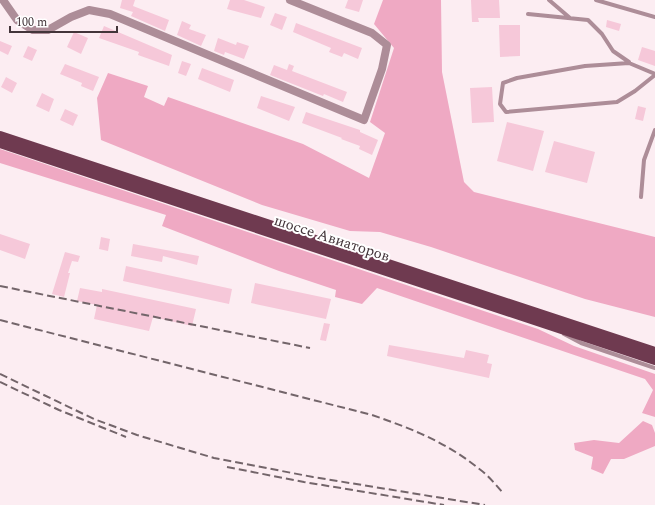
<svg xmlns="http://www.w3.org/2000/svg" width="655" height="505" font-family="Spectral,serif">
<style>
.green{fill:#efa9c3}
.building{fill:#f6c8d9}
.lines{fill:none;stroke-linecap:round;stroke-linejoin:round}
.service{stroke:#ad8d98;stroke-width:4}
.minor{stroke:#ad8d98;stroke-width:8}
.primary{stroke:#6f3a50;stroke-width:10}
.rail{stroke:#73656a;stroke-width:2;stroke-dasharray:8 4;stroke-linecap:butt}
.labels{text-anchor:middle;stroke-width:4;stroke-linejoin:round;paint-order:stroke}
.street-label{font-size:15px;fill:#43353a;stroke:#fff}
</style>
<rect width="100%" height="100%" fill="#fcedf2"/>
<path class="green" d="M383,0H441L442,72L464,182L474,192L655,237V317L585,299L431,247L380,232L350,231L262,205L101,140L97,98L108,73L148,86L144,97L164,106L168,97L303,144L369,178L385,133L370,122L394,48L374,24Z
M0,149L538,329L574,346L655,374V417L642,413L653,390L645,379L377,288L362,304L335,297L336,290L279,271L162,226L166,215L0,163Z
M643,421L652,425L655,433V446L624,459H611L603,474L591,469L593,457L575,450L574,443L594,440L619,443Z"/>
<path class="building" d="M122,0H135L133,6L169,20L165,31L131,16L133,12L120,8Z
M230,0H244L265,7L261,18L227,9Z
M348,0H363L359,12L345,8Z
M471,0H499L500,18H478L479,22H472Z
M275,13L287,17L282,30L270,25Z
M607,20L621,24L619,31L606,27Z
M182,21L191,25L189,29L206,35L201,46L177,35Z
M296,23L362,48L358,59L344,53L342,57L329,52L331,48L293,32Z
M499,25H520V56L500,57Z
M104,26L172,55L169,66L138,55L139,52L99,38Z
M74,32L88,38L81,54L67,47Z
M218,38L236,45L237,42L249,46L244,59L225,52L224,55L214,51Z
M0,41L12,46L8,55L0,51Z
M28,46L37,50L32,61L23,57Z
M642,47L655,51V66L638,60Z
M182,61L191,64L186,76L178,73Z
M65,64L99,77L93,91L81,86L82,83L60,74Z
M289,64L294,66L292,71L347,92L343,102L324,94L323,96L270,75L274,65L287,70Z
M202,68L234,80L230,92L198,79Z
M6,77L17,83L12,93L1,87Z
M492,87L494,122L472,123L470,88Z
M42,93L54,99L49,112L36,106Z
M261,96L295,107L289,121L257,108Z
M638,106L646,108L643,121L635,119Z
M65,109L78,115L73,126L60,120Z
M306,112L360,130V132L378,140L372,155L359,149L360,146L341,139L342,138L302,123Z
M507,122L544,131L533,171L497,161Z
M554,141L595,152L587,183L545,172Z
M0,234L30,244L25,259L0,250Z
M101,237L110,239L108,251L99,249Z
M133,244L199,256L197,265L163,256L162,262L131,256Z
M65,252L80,256L78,262L72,261L68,273H70L64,297L52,294Z
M126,266L232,289L229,304L123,281Z
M255,283L331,299L326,319L251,303Z
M80,288L102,292V289L196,309L192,326L153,317L149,331L94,319L97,305L77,301Z
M324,323L330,324L326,341L320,340Z
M389,345L464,358L466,350L489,355L487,363L492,364L489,378L387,356Z"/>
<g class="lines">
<path class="service" d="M549,0L570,18
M596,0L655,17
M528,14L588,20L602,34L613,51L629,62
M655,74L629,63L585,66L517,78L503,83L500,104L506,112L617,102L635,91L655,75
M641,197L644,160L655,130
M564,334L581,343L655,368"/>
<path class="minor" d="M3,0L17,20L33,30H48L71,17L89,10L110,14L364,120L382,69L387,45L372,33L290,0"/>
<path class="primary" d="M0,136L655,352
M0,143L655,360"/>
<path class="rail" d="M0,286L310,348
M0,320L372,415C410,428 446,442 478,468C488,475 496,485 504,494
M0,374L94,419L137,435L214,458L313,477L485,505
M0,382L59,410L126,437
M227,467L304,482L444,505"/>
</g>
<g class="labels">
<g class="street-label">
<text transform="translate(332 238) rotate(18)" y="5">шоссе Авиаторов</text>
</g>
</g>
<path d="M10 26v6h107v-6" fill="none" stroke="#43353a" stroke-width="2"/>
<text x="16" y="26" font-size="12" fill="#43353a" stroke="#ffffff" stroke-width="3" paint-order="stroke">100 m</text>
</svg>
